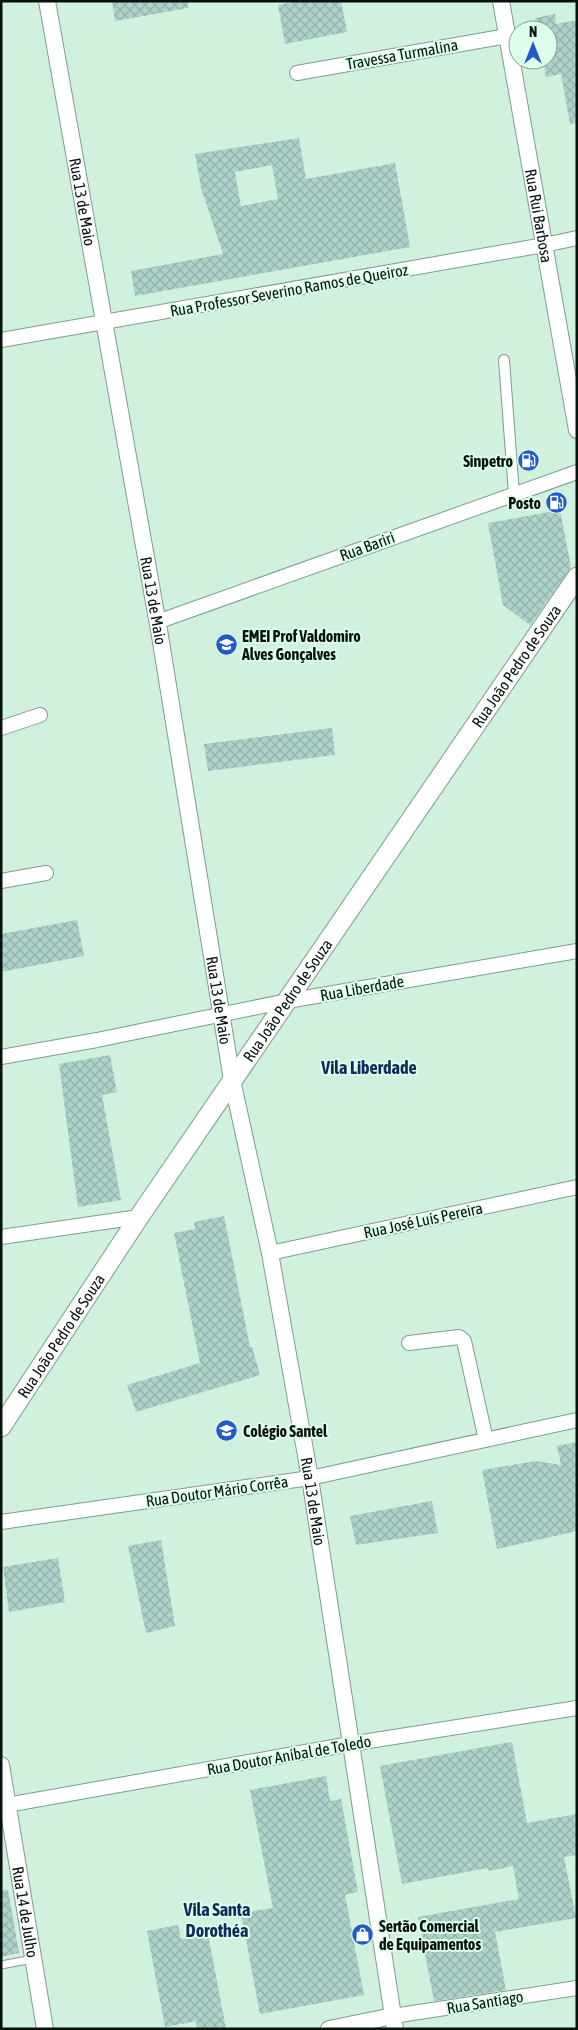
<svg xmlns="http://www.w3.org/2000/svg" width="578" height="2030" font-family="'Asap Condensed',sans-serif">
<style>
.building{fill:url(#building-cross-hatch);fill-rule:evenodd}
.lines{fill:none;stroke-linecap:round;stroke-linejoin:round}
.service-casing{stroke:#7f9c8c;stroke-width:9}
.pedestrian-casing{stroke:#7f9c8c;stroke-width:12}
.minor-casing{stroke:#7f9c8c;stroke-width:16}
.tertiary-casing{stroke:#7f9c8c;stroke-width:18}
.secondary-casing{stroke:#7f9c8c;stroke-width:21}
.service{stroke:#fff;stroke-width:7}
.pedestrian{stroke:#fff;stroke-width:10}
.minor{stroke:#fff;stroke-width:14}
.tertiary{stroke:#fff;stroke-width:16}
.secondary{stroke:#fff;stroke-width:19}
.labels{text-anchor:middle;stroke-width:4;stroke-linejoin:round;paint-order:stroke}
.street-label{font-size:16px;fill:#07120d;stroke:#defeec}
.poi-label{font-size:16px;font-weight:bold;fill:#07120d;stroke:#defeec;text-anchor:start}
.neighbourhood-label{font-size:18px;font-weight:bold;fill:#0e2a5f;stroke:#defeec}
</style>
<defs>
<pattern id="building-cross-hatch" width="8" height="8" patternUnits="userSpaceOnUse" patternTransform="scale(1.25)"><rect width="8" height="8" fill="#add2ca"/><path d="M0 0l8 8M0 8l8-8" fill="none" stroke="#93b3ac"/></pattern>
</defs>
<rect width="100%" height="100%" fill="#d1f1df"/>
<path class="building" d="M112,1H188V8L115,21Z
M298,1H341L347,32L285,44L278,5Z
M555,14L556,24L577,20V123L570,124L561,74L546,77L543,60H548V30H537L535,18Z
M299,138L306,179L395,163L410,247L135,296L131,271L223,254L201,188L195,154ZM272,165L278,199L241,206L235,172Z
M560,510L571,567L530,625L503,605L488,523Z
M332,728L335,755L208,771L204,744Z
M77,920L84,956L1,972V934Z
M110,1055L117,1092L102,1095L121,1200L78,1207L59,1064Z
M224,1216L250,1347H252L260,1375L136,1412L127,1385L200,1363L174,1233L195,1229L194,1222Z
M577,1442V1531L497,1549L482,1470L536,1461L561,1465L557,1446Z
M432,1501L438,1533L356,1545L350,1516Z
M161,1540L175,1626L146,1633L128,1546Z
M58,1558L65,1602L9,1612L3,1567Z
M512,1742L527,1823L577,1814V1855L564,1857L576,1918L495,1932L506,1990L434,2001L418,1917L519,1899L513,1866L489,1871L488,1868L402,1884L380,1766Z
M326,1776L330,1801L341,1799L358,1892L345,1895L364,1995L260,2014L241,1913L273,1908L250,1790Z
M1,1890H8L19,1953L1,1957Z
M178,1925L181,1939L208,1934L226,2029H197L196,2021L165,2027L147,1931Z"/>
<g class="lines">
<defs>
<path id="service" d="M1,1965L33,1959"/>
<path id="pedestrian" d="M504,360L514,494"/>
<path id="minor" d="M297,73L507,36
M1,340L544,245L577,238
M157,622L577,472
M1,728L40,715
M1,881L46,873
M1,1057L97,1040L287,1001L577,951
M1,1237L139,1217
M270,1253L577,1187
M409,1343L459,1337L464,1341L486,1440
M1,1522L310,1478L577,1420
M1,1806L350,1744L577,1708
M393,2016L577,1988"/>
<g id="tertiary">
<path id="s1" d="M47,1L160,636L232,1080L270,1253L310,1478L395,2029"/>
<path id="s2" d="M501,1L577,430"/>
<path id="s3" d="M1,1765L45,2029"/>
<path d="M329,2029L393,2016"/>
</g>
<g id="secondary">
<path id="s4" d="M1,1427L139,1217L577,577"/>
</g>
</defs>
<use href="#service" class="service-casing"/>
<use href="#pedestrian" class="pedestrian-casing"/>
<use href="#minor" class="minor-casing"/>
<use href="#tertiary" class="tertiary-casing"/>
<use href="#secondary" class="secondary-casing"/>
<use href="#service" class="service"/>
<use href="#pedestrian" class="pedestrian"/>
<use href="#minor" class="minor"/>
<use href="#tertiary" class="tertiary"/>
<use href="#secondary" class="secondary"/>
</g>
<defs>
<symbol id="fuel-disc" viewBox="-11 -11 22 22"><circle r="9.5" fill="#205bc7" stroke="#defeec"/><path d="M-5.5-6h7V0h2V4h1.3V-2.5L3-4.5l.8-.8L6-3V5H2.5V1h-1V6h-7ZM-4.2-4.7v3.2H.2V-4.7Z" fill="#fff"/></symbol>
<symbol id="school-disc" viewBox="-11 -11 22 22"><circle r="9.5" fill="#205bc7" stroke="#defeec"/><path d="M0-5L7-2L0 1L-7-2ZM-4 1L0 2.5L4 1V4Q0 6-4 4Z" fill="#fff"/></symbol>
<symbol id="shop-disc" viewBox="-11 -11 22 22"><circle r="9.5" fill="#205bc7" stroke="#defeec"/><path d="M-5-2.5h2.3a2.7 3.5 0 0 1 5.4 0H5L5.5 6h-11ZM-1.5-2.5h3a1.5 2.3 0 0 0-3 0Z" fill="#fff"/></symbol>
</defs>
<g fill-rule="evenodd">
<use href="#fuel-disc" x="516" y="448" width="25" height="25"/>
<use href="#fuel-disc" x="544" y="490" width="25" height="25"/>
<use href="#school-disc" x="214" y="632" width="25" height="25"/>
<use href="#school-disc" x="214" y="1418" width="25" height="25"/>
<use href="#shop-disc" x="350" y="1922" width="25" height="25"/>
</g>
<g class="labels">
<g class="street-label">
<text transform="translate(402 54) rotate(-10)" y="6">Travessa Turmalina</text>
<text dy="6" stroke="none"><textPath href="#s1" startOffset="204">Rua 13 de Maio</textPath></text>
<text dy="6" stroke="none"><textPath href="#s2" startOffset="218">Rua Rui Barbosa</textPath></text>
<text transform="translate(289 290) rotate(-10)" y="6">Rua Professor Severino Ramos de Queiroz</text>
<text transform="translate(367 546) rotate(-20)" y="6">Rua Bariri</text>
<text dy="6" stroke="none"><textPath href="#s1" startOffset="609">Rua 13 de Maio</textPath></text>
<text dy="6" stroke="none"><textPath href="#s4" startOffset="919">Rua João Pedro de Souza</textPath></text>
<text transform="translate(362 988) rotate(-10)" y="6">Rua Liberdade</text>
<text dy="6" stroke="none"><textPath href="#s1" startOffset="1014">Rua 13 de Maio</textPath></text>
<text dy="6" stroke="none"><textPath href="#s4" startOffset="514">Rua João Pedro de Souza</textPath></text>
<text transform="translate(423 1220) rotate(-12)" y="6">Rua José Luís Pereira</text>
<text dy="6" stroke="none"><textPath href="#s4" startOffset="109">Rua João Pedro de Souza</textPath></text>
<text transform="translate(217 1491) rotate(-8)" y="6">Rua Doutor Mário Corrêa</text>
<text dy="6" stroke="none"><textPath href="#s1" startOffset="1524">Rua 13 de Maio</textPath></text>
<text transform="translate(289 1755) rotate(-10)" y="6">Rua Doutor Aníbal de Toledo</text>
<text dy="6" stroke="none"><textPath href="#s3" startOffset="149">Rua 14 de Julho</textPath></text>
<text transform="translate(485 2002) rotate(-9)" y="6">Rua Santiago</text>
</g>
<g class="poi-label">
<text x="513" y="467" text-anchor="end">Sinpetro</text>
<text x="541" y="509" text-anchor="end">Posto</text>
<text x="242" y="642">EMEI Prof Valdomiro<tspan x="242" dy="18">Alves Gonçalves</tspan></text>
<text x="243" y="1437">Colégio Santel</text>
<text x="379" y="1932">Sertão Comercial<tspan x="379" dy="18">de Equipamentos</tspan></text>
</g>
<g class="neighbourhood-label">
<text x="369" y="1074">Vila Liberdade</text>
<text x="217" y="1916">Vila Santa<tspan x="217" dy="21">Dorothéa</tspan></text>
</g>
</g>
<rect width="578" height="2030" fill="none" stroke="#07120d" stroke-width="5"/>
<g transform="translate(533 45)"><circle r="24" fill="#defeec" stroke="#88a093"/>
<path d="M0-4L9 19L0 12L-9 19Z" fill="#205bc7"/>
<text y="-8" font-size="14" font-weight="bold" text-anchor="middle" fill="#07120d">N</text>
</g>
</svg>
